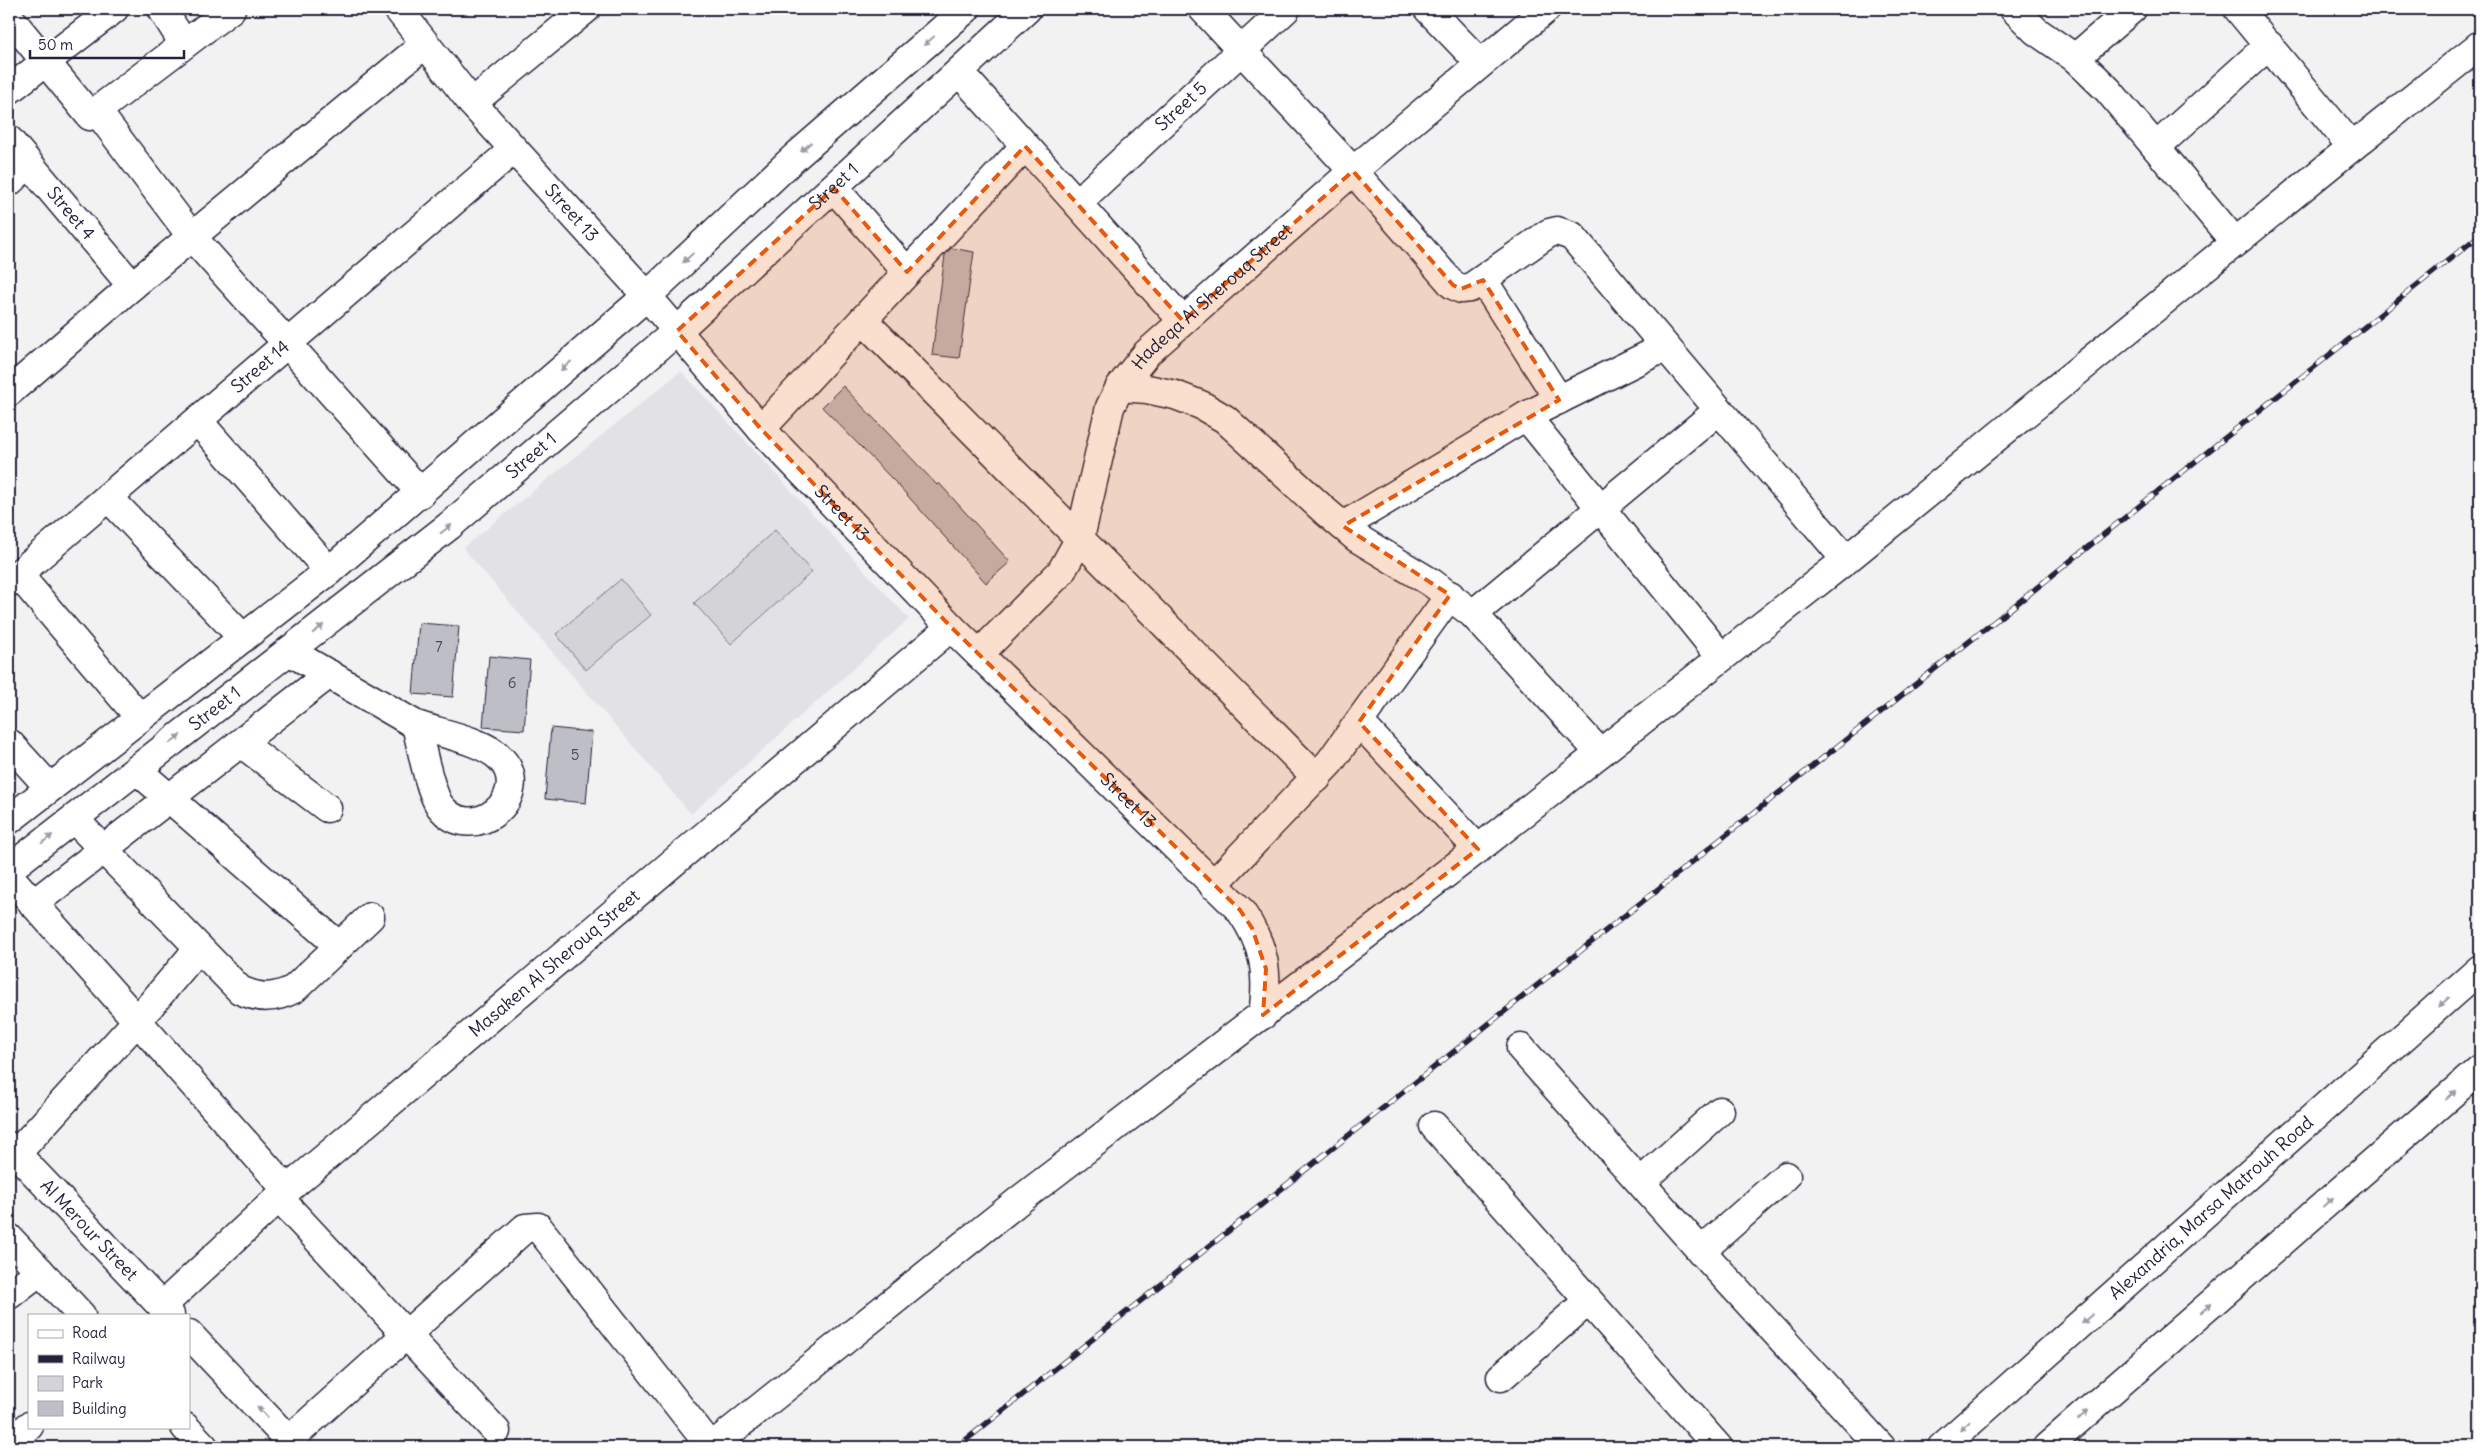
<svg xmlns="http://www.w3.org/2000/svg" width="2489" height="1456" font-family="Delius,sans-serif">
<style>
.built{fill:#e2e2e6}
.green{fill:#d3d3d8;stroke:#7a7a8a}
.building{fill:#bebec6;stroke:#22223b}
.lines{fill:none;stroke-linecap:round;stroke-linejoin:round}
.minor-casing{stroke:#22223b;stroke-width:31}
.major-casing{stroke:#22223b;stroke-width:31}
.minor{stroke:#fff;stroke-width:28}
.major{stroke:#fff;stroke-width:28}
.rail-casing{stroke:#22223b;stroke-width:5.5}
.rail{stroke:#fff;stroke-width:4;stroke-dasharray:11;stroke-linecap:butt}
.oneway{fill:#9c9ca7}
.marked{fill:#e8590c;fill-opacity:0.2;stroke:#e8590c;stroke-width:4;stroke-dasharray:10 6;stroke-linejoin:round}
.labels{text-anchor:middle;stroke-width:4.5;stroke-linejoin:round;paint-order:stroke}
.number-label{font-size:15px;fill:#49495e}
.street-label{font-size:18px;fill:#22223b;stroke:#fff}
</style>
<rect width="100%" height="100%" fill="#f2f2f3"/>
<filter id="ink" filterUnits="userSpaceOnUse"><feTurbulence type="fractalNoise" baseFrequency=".02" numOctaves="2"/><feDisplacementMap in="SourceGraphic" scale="10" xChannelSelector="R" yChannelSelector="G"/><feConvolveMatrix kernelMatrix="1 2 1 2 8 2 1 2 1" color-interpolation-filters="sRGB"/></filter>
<g filter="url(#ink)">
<path class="built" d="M681,371L909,619L691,814L463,548Z"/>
<path class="green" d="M775,530L812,572L731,644L694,603Z
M621,579L651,615L586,670L556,634Z"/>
<path class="building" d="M951,248L974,252L959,358L932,355L945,255Z
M843,386L937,485L939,483L1010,562L986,583L898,485L822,407Z
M419,623L459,626L453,697L413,694Z
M489,656L530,660L524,730L483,727Z
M551,728L592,732L586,803L545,799Z"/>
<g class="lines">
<defs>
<g id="minor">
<path d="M162,9L184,44"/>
<path id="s1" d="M398,9L472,103L647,296L761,429L951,627L1240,910C1265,946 1269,972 1263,1015"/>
<path d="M1203,9L1353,171L1453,285L1461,289L1470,288L1549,233L1557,231L1572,236L1846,560"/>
<path d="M1428,9L1480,63"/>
<path d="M2014,9L2036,31L2075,58L2108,90L2235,242"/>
<path d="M2238,9L2352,147"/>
<path d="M9,17L90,116L231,9"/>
<path d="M2075,58L2132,9"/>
<path d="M959,72L1183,321"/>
<path d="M9,90L114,9"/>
<path d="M472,103L586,9"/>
<path d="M97,111L192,237L421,493"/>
<path id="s2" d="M9,140L132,286"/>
<path d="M2156,147L2269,45"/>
<path d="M9,182L28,164"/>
<path d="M834,188L907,272"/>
<path id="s3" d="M1077,203L1286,9"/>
<path d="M1483,280L1559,400"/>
<path d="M863,320L1317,778"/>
<path d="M1120,387L1147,389L1175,395L1201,405L1225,419L1326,512L1357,538L1432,583L1473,614L1600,753"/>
<path d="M9,392L132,286L425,44"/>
<path d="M1526,416L1721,657"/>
<path d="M198,421L329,571"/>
<path d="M761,429L1025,146"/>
<path d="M108,497L243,638"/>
<path d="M1343,526L1526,416L1665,347"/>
<path d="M18,574L140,718"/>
<path id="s4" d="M9,582L513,150"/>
<path d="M1473,614L1719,410"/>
<path d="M289,651L416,725"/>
<path id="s5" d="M979,654L1061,572L1080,538L1110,407L1120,387L1147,353L1353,171L1546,9"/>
<path d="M1359,722L1478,849"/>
<path d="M416,725C439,733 485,741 501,759C535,796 472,848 440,806C429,790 421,745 416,725Z"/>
<path d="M9,743L50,788"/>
<path d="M241,743L327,808"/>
<path d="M137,770L339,946"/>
<path d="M74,819L240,990C260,999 274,999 294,989L370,917"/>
<path d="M9,820L329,571L647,296L795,157L966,9"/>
<path id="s6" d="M9,869L449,526L677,331L1027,9"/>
<path d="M9,876L287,1190"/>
<path d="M1213,885L1330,762L1450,595"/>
<path d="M33,904L329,674"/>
<path d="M1521,1048L1701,1251L1881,1447"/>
<path d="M1434,1126L1718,1447"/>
<path id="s7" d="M9,1146L170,1315"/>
<path d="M16,1154L137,1021L198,949"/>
<path d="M1641,1182L1720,1111"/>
<path d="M279,1198L496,1431"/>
<path d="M9,1238L81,1315"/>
<path d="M1701,1251L1786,1176"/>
<path d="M9,1295L40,1271"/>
<path id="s8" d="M162,1306L287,1190L951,627"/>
<path d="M189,1334L295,1447"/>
<path d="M1501,1377L1588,1301"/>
<path d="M185,1427L204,1447"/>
<path d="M289,1440L525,1228L538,1227L711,1447"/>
<path d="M9,1446L29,1426"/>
<path d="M711,1447L1021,1199L1478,849L1846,560L2352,147L2480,45"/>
</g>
<g id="major">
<path id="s9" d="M1942,1447L2480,969"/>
<path d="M2047,1447L2480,1069"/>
</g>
</defs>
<use href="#minor" class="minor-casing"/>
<use href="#major" class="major-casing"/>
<use href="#minor" class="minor"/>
<use href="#major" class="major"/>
<defs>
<path id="rail" d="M957,1447L2480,235"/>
</defs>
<use href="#rail" class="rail-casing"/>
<use href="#rail" class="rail"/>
</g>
<defs><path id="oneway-solid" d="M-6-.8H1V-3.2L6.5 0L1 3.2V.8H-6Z" transform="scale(1.25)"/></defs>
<g class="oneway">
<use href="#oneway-solid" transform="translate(929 41) rotate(139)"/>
<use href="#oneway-solid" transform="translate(806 147) rotate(139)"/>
<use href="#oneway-solid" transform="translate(688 258) rotate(137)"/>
<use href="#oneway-solid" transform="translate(566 366) rotate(139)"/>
<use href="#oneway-solid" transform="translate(446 529) rotate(-38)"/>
<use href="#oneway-solid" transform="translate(318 629) rotate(-38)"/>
<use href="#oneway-solid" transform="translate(175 739) rotate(-38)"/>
<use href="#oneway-solid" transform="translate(47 839) rotate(-38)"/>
<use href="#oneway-solid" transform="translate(2444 1002) rotate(138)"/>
<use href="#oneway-solid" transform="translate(2451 1095) rotate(-41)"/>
<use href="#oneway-solid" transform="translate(2328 1202) rotate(-41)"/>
<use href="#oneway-solid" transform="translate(2206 1308) rotate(-41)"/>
<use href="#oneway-solid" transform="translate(2087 1319) rotate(138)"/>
<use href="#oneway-solid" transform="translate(262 1412) rotate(-133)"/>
<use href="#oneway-solid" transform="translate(2083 1415) rotate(-41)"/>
<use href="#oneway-solid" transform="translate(1965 1426) rotate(138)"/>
</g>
</g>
<path class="marked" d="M1025,146L1183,321L1353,171L1453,285L1461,289L1483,280L1559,400L1343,526L1450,595L1359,722L1478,849L1263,1015L1266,969L1252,928L1240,910L951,627L761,429L677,331L834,188L907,272Z"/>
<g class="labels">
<g class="number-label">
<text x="439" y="652">7</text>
<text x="512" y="688">6</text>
<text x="575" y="760">5</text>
</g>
<g class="street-label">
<text dy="6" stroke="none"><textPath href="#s3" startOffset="142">Street 5</textPath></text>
<text dy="6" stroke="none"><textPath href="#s6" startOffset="1071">Street 1</textPath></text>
<text dy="6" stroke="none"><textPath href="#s1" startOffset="268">Street 13</textPath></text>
<text dy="6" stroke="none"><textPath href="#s2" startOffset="96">Street 4</textPath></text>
<text dy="6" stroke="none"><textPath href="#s5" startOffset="441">Hadeqa Al Sherouq Street</textPath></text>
<text dy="6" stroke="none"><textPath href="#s4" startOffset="331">Street 14</textPath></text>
<text dy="6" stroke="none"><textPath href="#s6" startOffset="666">Street 1</textPath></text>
<text dy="6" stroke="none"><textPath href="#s1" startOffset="672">Street 13</textPath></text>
<text dy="6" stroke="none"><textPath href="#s6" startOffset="261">Street 1</textPath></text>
<text dy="6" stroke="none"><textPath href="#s1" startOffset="1078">Street 13</textPath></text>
<text dy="6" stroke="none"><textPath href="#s8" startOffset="521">Masaken Al Sherouq Street</textPath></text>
<text dy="6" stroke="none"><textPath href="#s9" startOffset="360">Alexandria, Marsa Matrouh Road</textPath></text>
<text dy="6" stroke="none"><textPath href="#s7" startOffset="116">Al Merour Street</textPath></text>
</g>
</g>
<rect width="2489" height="1456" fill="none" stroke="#fff" stroke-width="30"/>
<rect x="15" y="15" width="2459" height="1426" fill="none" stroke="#22223b" stroke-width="2" filter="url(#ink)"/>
<rect x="28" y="1314" width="162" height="115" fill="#ffffff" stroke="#a7a7b1"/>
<rect x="38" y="1330" width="25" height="8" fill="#ffffff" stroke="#a7a7b1"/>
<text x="72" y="1338" font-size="15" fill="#22223b">Road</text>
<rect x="38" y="1355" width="25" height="8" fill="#22223b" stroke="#a7a7b1"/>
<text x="72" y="1364" font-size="15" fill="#22223b">Railway</text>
<rect x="38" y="1376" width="25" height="15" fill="#d3d3d8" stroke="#a7a7b1"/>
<text x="72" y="1388" font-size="15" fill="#22223b">Park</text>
<rect x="38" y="1401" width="25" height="15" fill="#bebec6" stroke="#a7a7b1"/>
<text x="72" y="1414" font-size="15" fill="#22223b">Building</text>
<path d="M30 50v8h154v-8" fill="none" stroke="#22223b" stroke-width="2.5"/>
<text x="38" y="50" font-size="15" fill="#22223b" stroke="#ffffff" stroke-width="4" paint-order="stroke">50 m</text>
</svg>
